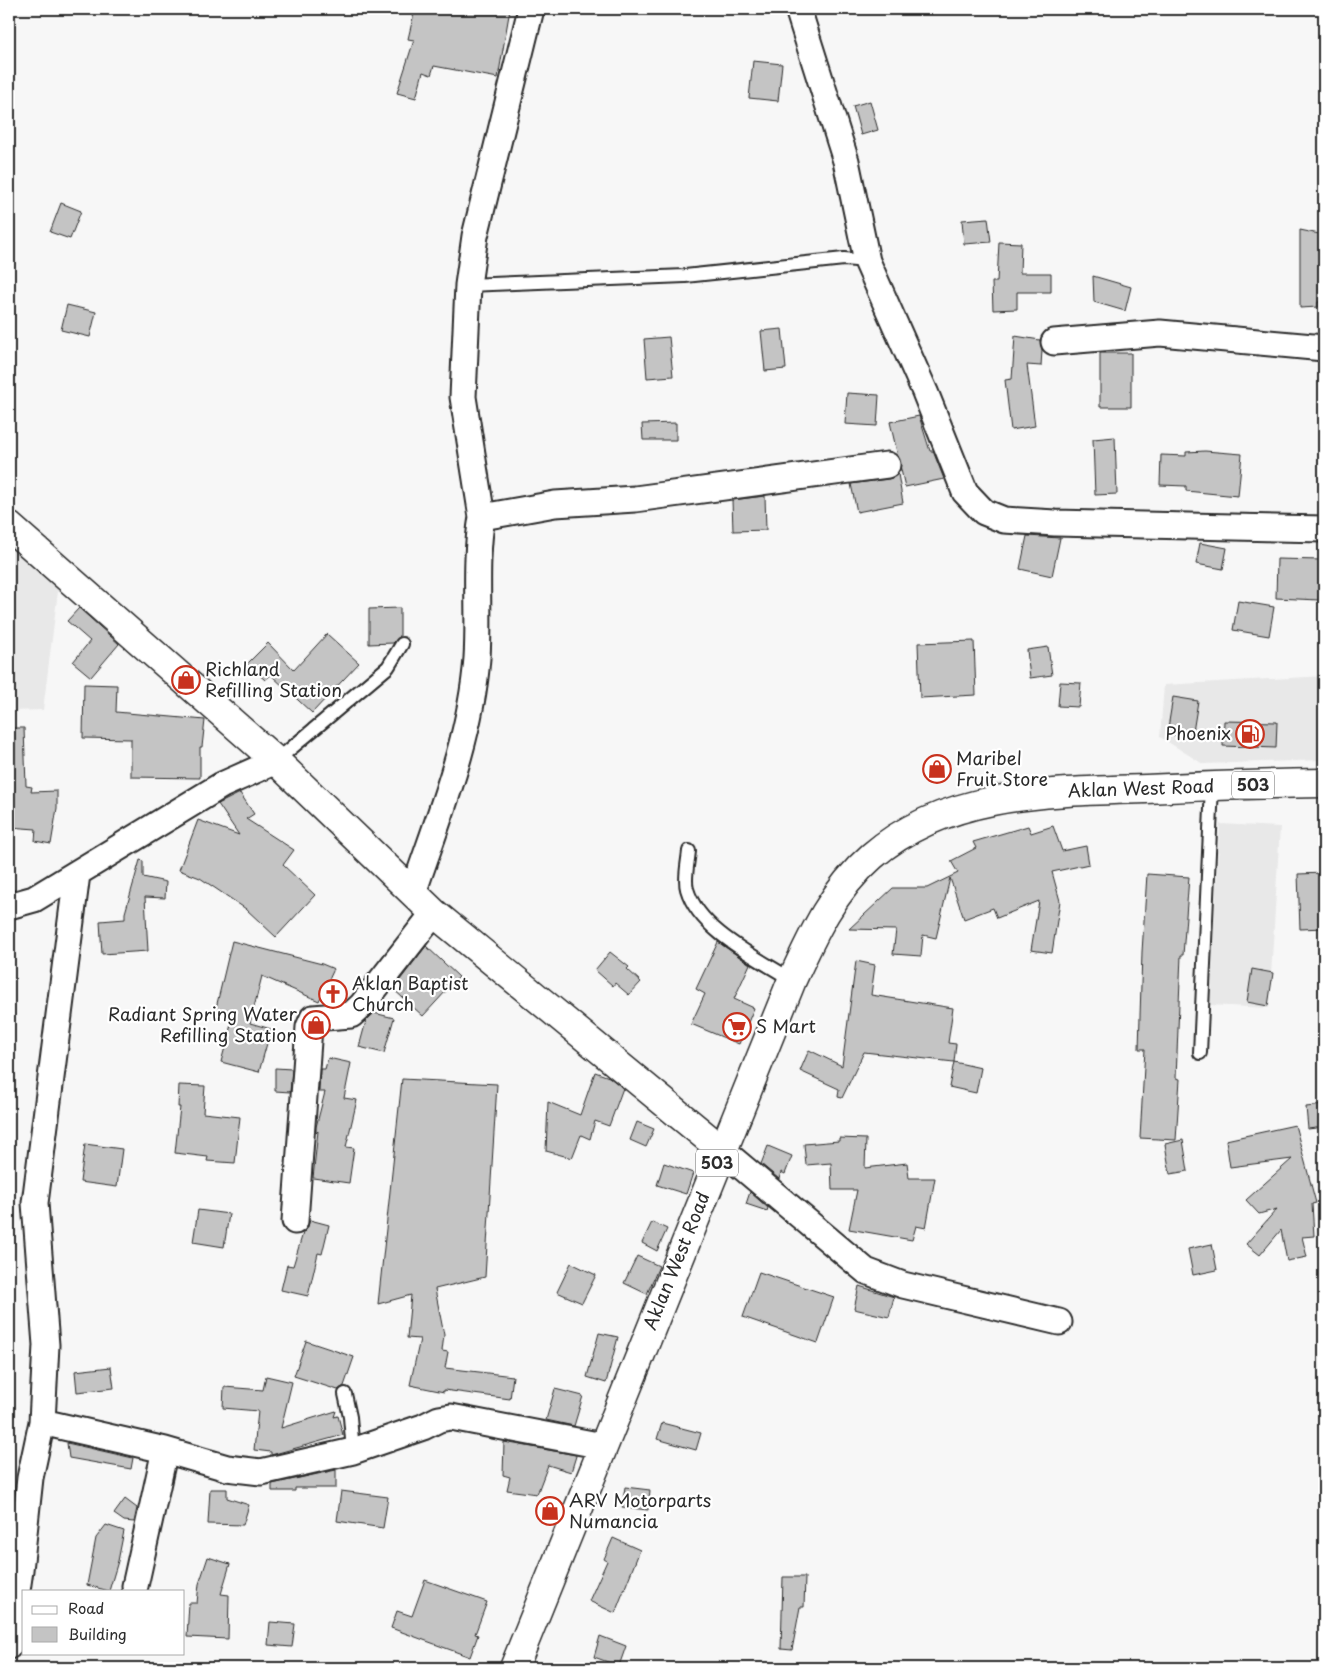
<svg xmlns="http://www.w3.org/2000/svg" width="1333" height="1677" font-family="'Playpen Sans',sans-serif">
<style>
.built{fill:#e8e8e8}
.building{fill:#c4c4c4;stroke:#2b2b2b}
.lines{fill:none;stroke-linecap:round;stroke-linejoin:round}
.service-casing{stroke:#2b2b2b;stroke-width:16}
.minor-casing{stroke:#2b2b2b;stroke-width:29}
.tertiary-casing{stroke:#2b2b2b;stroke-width:31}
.primary-casing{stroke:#2b2b2b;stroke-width:31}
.service{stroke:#fff;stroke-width:12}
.minor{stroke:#fff;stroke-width:25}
.tertiary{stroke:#fff;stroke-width:28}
.primary{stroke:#fff;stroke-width:28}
.labels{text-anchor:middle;stroke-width:4.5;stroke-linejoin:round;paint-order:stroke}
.shield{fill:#fff;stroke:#6b6b6b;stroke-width:1}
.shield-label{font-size:16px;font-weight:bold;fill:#2b2b2b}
.poi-label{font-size:18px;fill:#2b2b2b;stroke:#fff;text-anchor:start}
.street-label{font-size:18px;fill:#2b2b2b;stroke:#fff}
</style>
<rect width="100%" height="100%" fill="#f7f7f7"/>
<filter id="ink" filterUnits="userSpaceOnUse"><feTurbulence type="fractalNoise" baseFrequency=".02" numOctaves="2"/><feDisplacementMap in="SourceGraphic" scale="10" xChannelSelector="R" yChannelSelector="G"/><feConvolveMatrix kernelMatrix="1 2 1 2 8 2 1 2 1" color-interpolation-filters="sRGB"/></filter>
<g filter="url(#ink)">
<path class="built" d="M9,536L59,583L43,710L9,711Z
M1324,676V760L1203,764L1160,737L1164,685Z
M1220,824L1280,827L1269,1008L1209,1005Z"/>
<path class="building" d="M415,9H510L498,78L434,66L431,75L423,72L416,98L397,93L414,40L408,39Z
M753,61L782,64L778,101L749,98Z
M870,101L878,130L861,135L853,106Z
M61,203L81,211L70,239L50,232Z
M988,218L991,242L964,244L962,220Z
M1300,230L1324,235V302H1318V307L1300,308Z
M999,242L1021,243L1020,273H1051V292H1017V309L993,310L992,282H997Z
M1093,276L1131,287L1125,311L1094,302Z
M67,305L96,312L90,337L61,330Z
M782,329L786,369L765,371L761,331Z
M1015,336L1040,340L1042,350L1041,366L1027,365L1035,426L1011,430L1005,380L1012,379Z
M669,337L673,376L647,378L644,339Z
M1100,353H1131V407H1100Z
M847,393L879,395L877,426L845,424Z
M919,416L930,451H933L944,479L905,487L890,422Z
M676,423V440H643L642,424Z
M1115,437L1117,494L1095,495L1093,439Z
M1205,451L1242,454L1238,496L1186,491V486L1160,485L1161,455L1186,456V452Z
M898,474L903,503L857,512L851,484L889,479Z
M765,496L766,530L733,531L732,500Z
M1027,536L1060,538L1052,576L1020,569Z
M1200,543L1227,548L1223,569L1196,564Z
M1277,559L1321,560L1319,600L1276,598Z
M1238,601L1274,607L1269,636L1233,630Z
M79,608L119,644L91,677L73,662L90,641L67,621Z
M400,608V636L393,643L369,644V609Z
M327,634L359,663L312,713L271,675L265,680L247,664L268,643L294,670Z
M974,641L976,695L920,698L918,643Z
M1048,647L1052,675L1030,678L1027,650Z
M1060,682L1081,683L1079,707L1058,706Z
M84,684L117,685L116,712L205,720L202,747H200V778L131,777V739L83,738Z
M1173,697L1198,701L1192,738L1167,734Z
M1224,721L1277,722L1276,748L1223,746Z
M9,728H24L26,786L32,787L31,792L57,791V808L51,844L35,841L36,829L9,827Z
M240,793L254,814L246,819L294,850L283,865L315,895L276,937L246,909L200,878L179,870L198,820L239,835L218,804Z
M1028,826L1031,833L1053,826L1062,851L1086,846L1089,864L1052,872L1060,901L1052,953L1031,950L1039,901L997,918L993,908L964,919L950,878L936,938L923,935L921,956L893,954L896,930L849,929L893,888H927L958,873L951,861L976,848L973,842Z
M140,860L143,861V877L166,882L165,898L145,897L148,951L102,954L100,921L125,919V913Z
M1324,873V928L1300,929L1298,874Z
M1147,874L1189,877L1183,955H1181L1176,1078L1180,1079L1176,1140L1140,1138L1145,1049H1139L1142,952Z
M232,941L322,964L334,969L319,1001L262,976L250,1023L271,1029L259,1072L221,1062L233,1017L215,1012Z
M718,942L750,964L734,999L754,1008L739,1044L691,1024L705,994L696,989Z
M426,946L459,977L423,1016L393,989Z
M610,952L629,967L627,969L641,982L629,995L615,983L613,986L595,970Z
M856,961L875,965L871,995L953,1008L948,1043L956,1044L954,1062L864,1052L842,1098L838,1097L839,1089L800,1071L809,1050L842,1066Z
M1252,969L1273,973L1268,1006L1247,1002Z
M374,1013L394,1018L384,1053L359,1047L366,1021Z
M328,1058L351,1063L344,1098L357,1100L346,1147L354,1148L349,1183L313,1178L318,1131L316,1133V1127L325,1092H319L320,1069H325Z
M954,1062L981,1068L976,1093L949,1087Z
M275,1068L292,1069L290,1092L275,1091Z
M595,1072L609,1077L623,1088L609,1126L595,1121L590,1139L581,1135L572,1158L546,1151L548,1102L580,1115Z
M402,1079L497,1084L485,1277L435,1289L444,1335L442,1351L448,1352L445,1368L513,1376L510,1399L444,1390V1392L410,1385L420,1339L407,1338L411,1295L378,1304Z
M179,1085L205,1086L203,1113L240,1117L235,1163L207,1161L208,1157L175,1153L180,1107H178Z
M1324,1105V1127L1308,1129L1306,1107Z
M637,1122L654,1129L646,1147L630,1140Z
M1295,1125L1316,1203L1312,1204L1314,1236L1302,1237L1307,1257L1287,1261L1281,1230L1260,1255L1246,1244L1277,1209L1259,1214L1246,1200L1292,1159L1230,1167L1226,1140Z
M839,1138L866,1139L865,1168L907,1163L909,1178H935L926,1228L916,1226L912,1240L849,1229L857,1190H832L831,1163L806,1165L804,1144L839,1141Z
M1183,1140L1188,1171L1170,1174L1165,1144Z
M85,1144L122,1149L117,1187L80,1182Z
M768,1146L792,1156L785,1174L781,1172L779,1179L761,1164Z
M664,1163L693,1173L686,1194L657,1185Z
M750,1192L768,1208L767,1211L746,1204Z
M198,1210L229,1214L224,1247L193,1242Z
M310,1220L329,1225L322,1254L318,1253L308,1296L281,1290L287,1265L293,1266L303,1233L307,1229Z
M652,1222L667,1229L657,1251L642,1243Z
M1212,1244L1217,1270L1193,1275L1188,1249Z
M637,1256L659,1266L647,1294L624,1283Z
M571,1263L596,1275L582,1303L557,1292Z
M759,1272L834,1297L818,1343L743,1317Z
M859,1286L894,1297L889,1317L854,1309Z
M599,1333L618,1337L606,1383L587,1377Z
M306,1341L354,1357L344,1386L338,1390L294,1376Z
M111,1367L114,1388L77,1392L75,1371Z
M266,1376L292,1382L281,1428L336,1411L334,1417L338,1416L343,1435L271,1455V1452L254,1450L258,1411L223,1408L224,1387L263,1390Z
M555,1389L583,1396L574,1426L546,1420Z
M662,1423L701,1433L696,1450L657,1439Z
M504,1442L576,1455V1456L571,1472L548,1465L537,1494L507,1490L510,1477L503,1475Z
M67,1443L133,1458L131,1469L69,1458Z
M336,1470V1488H295V1491H272V1484Z
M625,1487L650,1490L648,1510L622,1507Z
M210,1489H227V1498L249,1505L243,1525L208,1524Z
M341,1491L388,1497L383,1528L337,1521Z
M125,1499L137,1508L134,1522L124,1521L114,1514Z
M106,1525L124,1531L118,1561L109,1591L87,1585L96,1538Z
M613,1538L640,1550L615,1613L589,1601L607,1561L604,1559Z
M208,1557L230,1564L221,1594L229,1595L228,1639L187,1637L189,1603H197L199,1584Z
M783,1577H805L804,1607H800L792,1650L781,1649Z
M425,1580L487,1602L475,1634L478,1635L470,1657L391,1628L397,1611L412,1616Z
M270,1622L295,1624L292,1647L268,1645Z
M600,1636L626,1646L619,1666L594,1657Z"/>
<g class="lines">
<defs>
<path id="service" d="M468,285L685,276L844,259L867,261
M276,761L388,667L402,644
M689,851C688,862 684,879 687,889C699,931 758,958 792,980
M1200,1053L1212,786
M345,1394L350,1417L353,1451"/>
<path id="minor" d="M798,9L846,161L867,261L925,392L965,492L984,512L1004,520L1055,523L1324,529
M1054,342L1160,333L1324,348
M482,517L463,397L468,285L475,236L531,9
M413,893C439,816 471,739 477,658C480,611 474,564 482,517L555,504L635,499L887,465
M9,906L34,899L222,785L276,761
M722,1150L866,1271L903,1285L1059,1322
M295,1221L309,1027L313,1018L351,1015L362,1005L434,913
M42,1422L165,1450L227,1468L261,1472L353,1451L423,1427L439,1419L451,1417L603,1446
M135,1586L165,1450
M9,1646L20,1570L30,1478L42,1422L46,1345L35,1203L77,874"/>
<path id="tertiary" d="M9,526L276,761L434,913L722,1150"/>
<path id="primary" d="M514,1668L792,980C813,934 833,890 872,856C947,791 1052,792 1146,789C1205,786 1265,784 1324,783"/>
</defs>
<use href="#service" class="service-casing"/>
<use href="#minor" class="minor-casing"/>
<use href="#tertiary" class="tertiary-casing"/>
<use href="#primary" class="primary-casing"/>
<use href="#service" class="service"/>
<use href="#minor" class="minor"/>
<use href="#tertiary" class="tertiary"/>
<use href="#primary" class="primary"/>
</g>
</g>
<defs>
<symbol id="shop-ring" viewBox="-11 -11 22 22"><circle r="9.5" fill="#fff" stroke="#c8321e" stroke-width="1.5"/><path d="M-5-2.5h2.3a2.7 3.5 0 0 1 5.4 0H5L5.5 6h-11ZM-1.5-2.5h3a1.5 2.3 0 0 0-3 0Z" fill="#c8321e"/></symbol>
<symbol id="fuel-ring" viewBox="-11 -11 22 22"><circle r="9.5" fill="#fff" stroke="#c8321e" stroke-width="1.5"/><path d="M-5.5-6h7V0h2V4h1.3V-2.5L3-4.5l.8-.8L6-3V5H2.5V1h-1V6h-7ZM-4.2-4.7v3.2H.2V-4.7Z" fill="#c8321e"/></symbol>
<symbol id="church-ring" viewBox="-11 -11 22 22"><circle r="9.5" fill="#fff" stroke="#c8321e" stroke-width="1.5"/><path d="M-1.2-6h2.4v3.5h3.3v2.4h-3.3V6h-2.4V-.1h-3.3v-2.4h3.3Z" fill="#c8321e"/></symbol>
<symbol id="supermarket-ring" viewBox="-11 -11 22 22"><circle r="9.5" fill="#fff" stroke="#c8321e" stroke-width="1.5"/><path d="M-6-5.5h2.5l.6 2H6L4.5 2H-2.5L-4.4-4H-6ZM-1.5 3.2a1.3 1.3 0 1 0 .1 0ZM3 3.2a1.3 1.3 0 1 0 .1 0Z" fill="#c8321e"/></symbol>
</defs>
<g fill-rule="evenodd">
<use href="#shop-ring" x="170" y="664" width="32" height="32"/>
<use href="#fuel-ring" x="1234" y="718" width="32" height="32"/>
<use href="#shop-ring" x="921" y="753" width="32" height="32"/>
<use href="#church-ring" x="317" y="978" width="32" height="32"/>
<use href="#shop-ring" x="300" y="1009" width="32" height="32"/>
<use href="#supermarket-ring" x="721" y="1011" width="32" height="32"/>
<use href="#shop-ring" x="534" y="1495" width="32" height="32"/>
</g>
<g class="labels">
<g class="shield">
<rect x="1232" y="771.5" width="42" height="27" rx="4"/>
<rect x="696" y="1149.5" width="42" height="27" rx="4"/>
</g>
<g class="shield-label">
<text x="1253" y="791">503</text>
<text x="717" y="1169">503</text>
</g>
<g class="poi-label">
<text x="205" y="676">Richland<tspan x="205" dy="21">Refilling Station</tspan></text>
<text x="1231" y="740" text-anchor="end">Phoenix</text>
<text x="956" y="765">Maribel<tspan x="956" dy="21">Fruit Store</tspan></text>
<text x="352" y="990">Aklan Baptist<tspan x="352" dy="21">Church</tspan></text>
<text x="297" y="1021" text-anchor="end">Radiant Spring Water<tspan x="297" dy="21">Refilling Station</tspan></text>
<text x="756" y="1033">S Mart</text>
<text x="569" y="1507">ARV Motorparts<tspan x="569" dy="21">Numancia</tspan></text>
</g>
<g class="street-label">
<text transform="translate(1141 789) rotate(-2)" y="6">Aklan West Road</text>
<text transform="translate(677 1261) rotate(-68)" y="6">Aklan West Road</text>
</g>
</g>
<rect width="1333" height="1677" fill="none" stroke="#fff" stroke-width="30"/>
<rect x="15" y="15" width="1303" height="1647" fill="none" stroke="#2b2b2b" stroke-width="2" filter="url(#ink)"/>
<rect x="22" y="1590" width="162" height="65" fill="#ffffff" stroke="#aaaaaa"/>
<rect x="32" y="1606" width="25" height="8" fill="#ffffff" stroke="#aaaaaa"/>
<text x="68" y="1614" font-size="15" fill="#2b2b2b">Road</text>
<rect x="32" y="1627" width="25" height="15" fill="#c4c4c4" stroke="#aaaaaa"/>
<text x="68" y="1640" font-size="15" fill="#2b2b2b">Building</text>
</svg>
